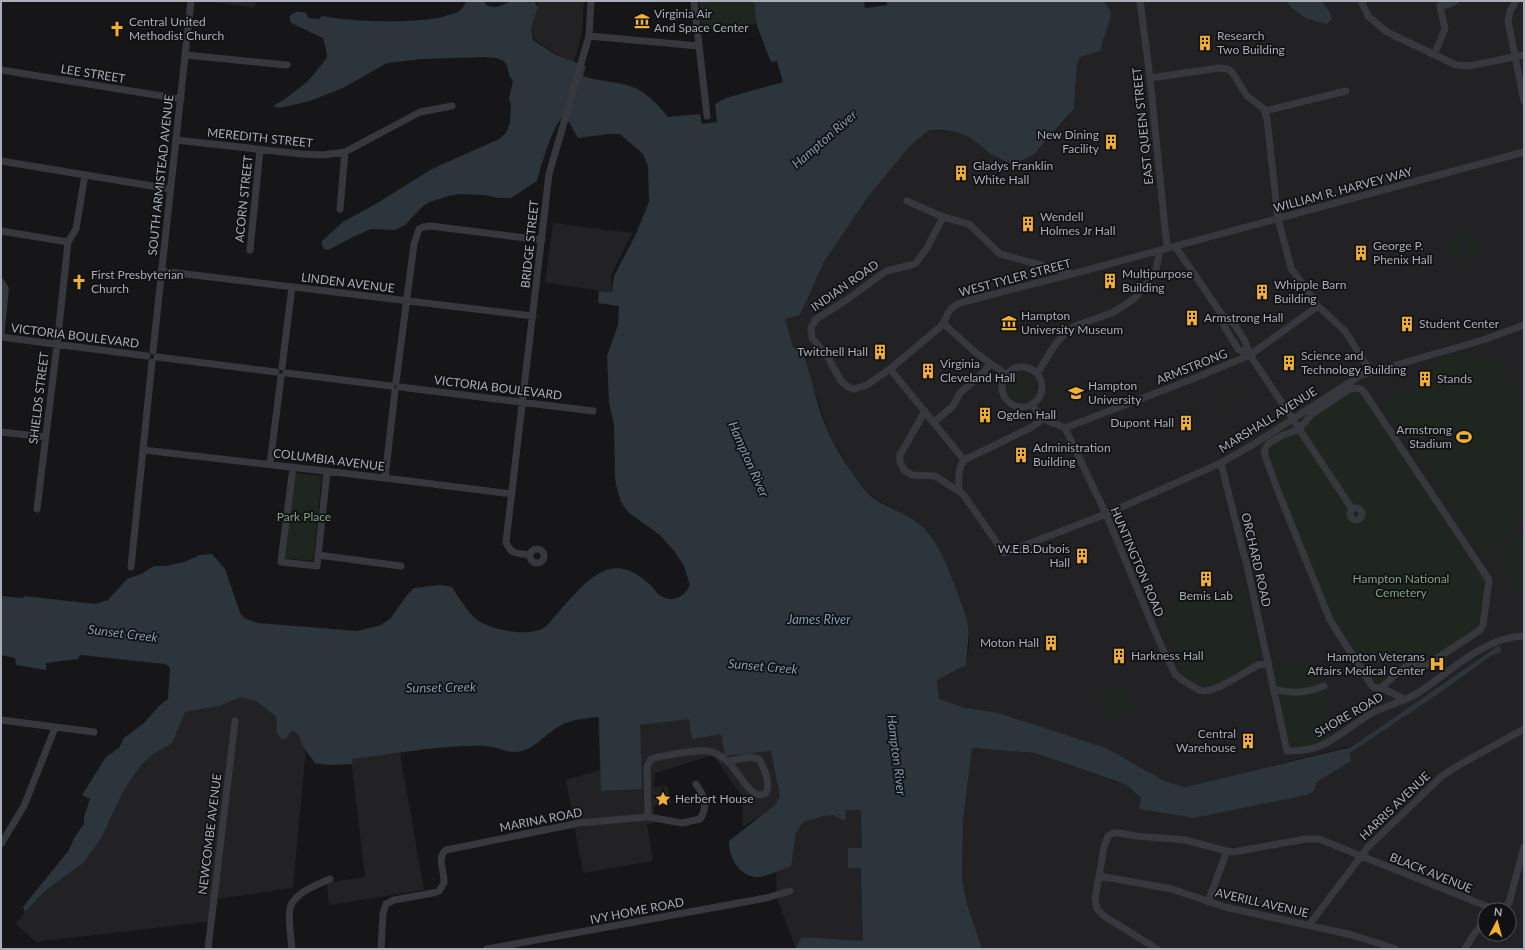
<svg xmlns="http://www.w3.org/2000/svg" width="1525" height="950" font-family="Lato,sans-serif">
<style>
.built{fill:#222225;fill-rule:evenodd}
.green{fill:#1e261f}
.water{fill:#2c353c}
.lines{fill:none;stroke-linecap:round;stroke-linejoin:round}
.minor{stroke:#37383d;stroke-width:7}
.labels{text-anchor:middle;stroke-width:3.5;stroke-linejoin:round;paint-order:stroke}
.poi-label{font-size:12px;fill:#a8adb8;stroke:#111113;text-anchor:start}
.street-label{font-size:12px;fill:#a8adb8;stroke:#111113}
.park-label{font-size:12px;fill:#7fa381;stroke:#111113}
.water-label{font-size:13px;font-style:italic;fill:#7f9bb3;stroke:#111113}
</style>
<rect width="100%" height="100%" fill="#161618"/>
<path class="built" d="M207,1H256L255,8Z
M538,1H584L582,32L574,62L556,54L534,39L531,28L538,7Z
M1103,1H1286L1298,14L1311,21L1327,24L1332,19L1331,14L1322,1H1524V949H982L980,945L967,904L962,879L963,821L972,748L1035,753L1128,786L1141,798L1139,809L1194,818L1314,791L1317,782L1351,761L1350,748L1346,747L1185,787L1171,783L1163,780L1106,748L939,700L937,680L966,665L969,645L967,621L961,601L941,552L930,535L918,523L876,499L865,490L850,469L829,434L814,389L793,347L785,319L800,315L824,262L868,197L909,147L924,134L929,130L956,132L969,137L991,154L1050,136L1065,121L1074,109L1077,64L1080,57L1101,51L1111,11ZM1485,910H1509V934H1485Z
M553,223L632,233L611,275L612,292L545,283Z
M596,668L869,773L768,811L743,827L742,796L715,758L710,756L655,773L654,787L667,786L671,803L654,806V823L647,824L653,861L583,873L566,780L600,770Z
M246,695L298,730L306,748L293,888L217,899L214,921L36,942L16,924L174,711Z
M400,753L424,890L329,905L327,883L365,877L351,758Z
M868,806V949H796L777,898L776,865L799,812Z"/>
<path class="green" d="M699,1H754L757,24L702,30Z
M1472,233L1478,254L1469,257L1463,236Z
M1459,237L1465,258L1455,261L1449,240Z
M1473,354L1478,355L1477,358L1483,360L1484,358L1488,360L1489,362L1493,359L1496,364L1497,363L1524,404V519L1510,529L1512,532L1482,553L1427,468L1383,406L1392,398L1393,399L1399,396L1398,394L1402,392L1403,393L1409,390L1417,375L1424,369L1437,360L1454,355Z
M1007 387a14 14 0 1 1 28 0a14 14 0 1 1-28 0Z
M1354,381L1362,385L1492,580L1485,629L1427,668L1404,670L1378,698L1339,640L1305,563L1258,444Z
M1240,390L1242,394L1213,406L1211,402Z
M295,473L322,476L313,561L285,558Z
M1524,532V587L1516,592L1491,553Z
M1242,585L1256,643L1261,641V655L1259,660C1253,665 1245,669 1238,673C1222,683 1212,691 1193,682C1184,677 1179,674 1175,665L1180,663L1157,611L1185,600L1187,603L1213,593L1215,597Z
M1316,661L1322,685L1290,691L1278,686L1276,673L1277,670Z
M1119,684L1133,706L1109,720L1096,698Z
M1318,691L1325,694L1333,732C1328,740 1319,744 1310,746C1305,747 1299,748 1294,746C1283,739 1281,705 1279,692Z"/>
<path class="water" d="M466,1H483L488,6L497,7L512,1H534L538,7L531,28L533,40L556,55L586,66L583,76C600,82 619,81 635,88C647,93 659,106 668,117L700,114L702,124L717,122L715,104L726,98L783,82L777,61L771,62L757,26L754,1H864L865,8L887,5V1H1103L1111,11C1110,25 1103,37 1101,51L1080,57L1077,64L1074,109L1034,154L1013,165L991,154L969,137L956,132L942,130H929L924,134L909,147L868,197L824,262L800,315L785,319L793,347L801,348C812,376 816,407 829,434C838,453 851,471 863,488C877,506 902,510 919,524C938,540 946,563 955,586C959,597 964,609 967,620C970,636 967,650 966,665L937,680L939,699L966,708L998,713L1106,748L1163,780L1171,783L1185,787L1343,749L1350,748L1498,646L1500,647L1501,650L1500,653L1492,655L1438,694L1350,753L1351,761L1317,782L1314,791L1307,795L1194,818L1139,809L1141,798L1128,786L1116,781L1035,753L972,748L963,821L962,879L967,904L982,949H796L802,937L863,941L861,868H848V848H862L861,810H846L845,821L833,815L824,816L803,822L796,833L791,866C783,869 766,877 758,877C740,877 728,857 729,841L775,805L780,796L771,751L725,756L721,734L692,739L689,719L640,725L642,789L601,791L599,717C588,718 576,719 566,723C547,730 537,750 516,752C508,753 500,748 492,747C484,745 473,746 465,746C427,747 389,755 352,759L353,764L328,765L315,763L304,748L301,742L299,735L297,733L291,731L287,738L282,739C272,730 279,726 276,716L257,702L241,697L219,706L189,711L185,712L172,743L152,755L141,765L125,788L100,840L83,863L46,890L25,912L23,907L69,850L74,838L84,824V817L90,799L82,795L106,757L119,748L124,738L144,723L159,706L168,699L170,668L167,665L164,664L82,655H80L78,659L46,663V670L16,665L15,658L1,655V596L23,598L24,596L96,604L108,600L127,579L141,574L154,566H166L184,562L200,555L212,554L225,569L240,613L244,618L257,623L358,631L381,625L391,618L407,595L414,588L440,585L452,587C459,598 466,610 476,619C490,630 530,638 545,627C549,624 552,619 555,616C570,600 585,579 604,571C620,564 636,572 648,583C652,586 655,591 658,594C671,604 684,598 690,585L684,566L675,552L660,535L629,513L621,502L617,489L615,478L614,425L609,402L607,356L618,325L619,306L598,303L599,291L612,292L614,276L635,236L649,202L648,166L643,154L620,134H609L578,138L569,122L563,117C552,126 541,167 537,181L511,198H498L484,195L459,194L448,196L430,202L423,206L405,225L395,230L371,229L355,236L330,249L325,250L322,246V241L343,222L379,202L432,169L499,139L506,133L510,123L511,104L509,99L513,81L510,77L507,66L504,61L496,58L485,57L422,59L387,63L343,88L310,101L279,108L273,106L285,99L308,81L327,58L326,49L323,38L291,23L289,17C295,11 298,11 306,13L308,18L319,19L322,16C352,22 433,26 459,11C463,8 465,5 466,1Z
M1286,1H1322L1331,14L1332,19L1327,24C1306,20 1300,17 1286,1Z"/>
<g class="lines">
<path class="minor" d="M694,1L707,116
M1140,1L1150,78L1167,248
M1362,1V3L1368,16L1387,32L1456,65L1469,66L1524,55
M1516,1L1510,11L1508,21L1524,101
M589,36L699,46
M185,55L287,65
M1434,55L1445,29L1440,6L1449,4L1455,1
M1,70L181,99
M1150,78L1219,68L1228,69L1232,72L1247,96L1263,108L1267,119L1278,219L1291,268L1318,306L1345,331L1371,372
M1265,111L1346,91
M176,140L302,154L323,155L345,152L420,112L452,106
M1,161L170,189
M907,201L943,217L969,224L1000,254L1070,273
M340,209L345,152
M943,217L927,248L916,263L911,265L886,271L848,299L816,319L811,328L812,338L826,354L841,381L848,387L854,389L867,385L890,369L939,328C951,317 942,310 963,302L1072,274L1524,152
M1,231L68,242
M1175,246L1222,315L1235,325L1245,341L1250,355L1352,509
M250,250L260,150
M161,271L533,316
M1,282L5,288V293L1,333
M1222,315L1224,326L1238,349L1250,355
M944,324L976,353L1007,375
M1,337L147,356
M153,351L191,1
M157,357L276,372
M282,367L292,287
M1002 387a20 20 0 1 1 40 0a20 20 0 1 1-40 0Z
M890,369L964,460
M286,373L391,386
M1037,374L1054,346L1068,330L1080,324L1112,313L1134,299L1155,274L1160,250
M396,382L414,244L419,229L424,227L430,226L542,240
M400,387L593,411
M1354,388L1361,389L1364,392L1489,580L1483,625L1480,630L1427,665L1408,666L1403,668L1381,688H1375L1372,686L1330,620L1278,491L1264,453L1266,447L1269,443L1281,436L1299,429L1312,414L1350,389Z
M1032,404C1044,424 1047,419 1065,428L1195,378L1250,355L1318,306
M925,411L900,455V462L904,470L912,475L935,476L963,494L1004,553L1106,514L1221,463L1254,444L1361,375L1483,340L1524,325
M934,422L953,406L960,393L983,373L990,364
M1065,428L1106,514L1159,641L1175,674L1182,680L1199,690L1203,691L1211,690L1227,683L1258,665L1269,663
M1,432L46,437
M143,450L385,478L512,494
M1221,463L1243,551L1246,561L1287,751C1298,751 1310,750 1320,746C1339,738 1355,722 1374,712C1389,705 1408,700 1421,691C1452,670 1485,637 1524,636
M270,464L281,377
M293,467L281,562L317,566L327,472
M385,478L395,391
M959,491C959,480 957,469 964,460L1032,427L1043,419
M1350 514a6 6 0 1 1 12 0a6 6 0 1 1-12 0Z
M37,509L57,345L68,242L76,229L85,175
M530 556a7 7 0 1 1 14 0a7 7 0 1 1-14 0Z
M318,555L401,566
M530,555C517,553 511,555 506,542L549,174L589,36L591,1
M131,567L152,362
M1382,688L1404,699
M1274,689C1291,694 1308,693 1324,686
M1,720L94,732
M648,817L682,823L700,819C709,805 704,796 696,784
M1,844L24,806L55,728
M1099,876L1172,889L1225,907L1352,935L1396,949
M1208,902L1227,851
M1502,910L1509,903L1524,847
M1309,925L1368,847L1442,776L1459,765L1524,729
M208,949L235,721
M292,949C291,937 287,915 291,905C297,892 318,884 330,879
M381,949L383,913L386,904L394,900L433,893L439,891L444,883C445,872 436,858 446,850L579,823L648,817L647,767L651,759L658,757C672,755 694,749 708,751C714,751 722,757 727,761C738,769 751,803 766,793C771,784 764,768 759,759L751,757L728,761
M487,949L766,898L790,891
M1157,949L1104,916L1097,909L1095,899L1104,847L1108,836L1113,833H1119L1136,836L1185,840L1227,851L1233,852L1306,839H1319L1496,910
M1465,949L1474,934L1485,921"/>
</g>
<defs>
<symbol id="museum-bare" viewBox="-9 -9 18 18"><path d="M0-6L6-3V-2H-6V-3ZM-5-1h2V3h-2ZM-1-1h2V3h-2ZM3-1h2V3H3ZM-6 4H6V6H-6Z" fill="#f2b134" stroke="#111113" stroke-width="2.5" paint-order="stroke"/></symbol>
<symbol id="church-bare" viewBox="-9 -9 18 18"><path d="M-1.2-6h2.4v3.5h3.3v2.4h-3.3V6h-2.4V-.1h-3.3v-2.4h3.3Z" fill="#f2b134" stroke="#111113" stroke-width="2.5" paint-order="stroke"/></symbol>
<symbol id="building-bare" viewBox="-9 -9 18 18"><path d="M-4-6H4V6H1V3H-1V6H-4ZM-2.5-4.3h1.7v1.8h-1.7ZM.8-4.3h1.7v1.8H.8ZM-2.5-1h1.7V.8h-1.7ZM.8-1h1.7V.8H.8Z" fill="#f2b134" stroke="#111113" stroke-width="2.5" paint-order="stroke"/></symbol>
<symbol id="university-bare" viewBox="-9 -9 18 18"><path d="M0-5L7-2L0 1L-7-2ZM-4 1L0 2.5L4 1V4Q0 6-4 4Z" fill="#f2b134" stroke="#111113" stroke-width="2.5" paint-order="stroke"/></symbol>
<symbol id="stadium-bare" viewBox="-9 -9 18 18"><path d="M0-5a6.5 5 0 1 0 0 10a6.5 5 0 1 0 0-10ZM-3.5-1.8h7v3.6h-7Z" fill="#f2b134" stroke="#111113" stroke-width="2.5" paint-order="stroke"/></symbol>
<symbol id="hospital-bare" viewBox="-9 -9 18 18"><path d="M-5-5h3v3.5h4V-5h3V5h-3V1.5h-4V5h-3Z" fill="#f2b134" stroke="#111113" stroke-width="2.5" paint-order="stroke"/></symbol>
<symbol id="sight-bare" viewBox="-9 -9 18 18"><path d="M0-6L1.8-2.2L6-1.7L2.9 1.2L3.7 5.4L0 3.3L-3.7 5.4L-2.9 1.2L-6-1.7L-1.8-2.2Z" fill="#f2b134" stroke="#111113" stroke-width="2.5" paint-order="stroke"/></symbol>
</defs>
<g fill-rule="evenodd">
<use href="#museum-bare" x="631" y="10" width="22" height="22"/>
<use href="#church-bare" x="106" y="18" width="22" height="22"/>
<use href="#building-bare" x="1194" y="32" width="22" height="22"/>
<use href="#building-bare" x="1100" y="131" width="22" height="22"/>
<use href="#building-bare" x="950" y="162" width="22" height="22"/>
<use href="#building-bare" x="1017" y="213" width="22" height="22"/>
<use href="#building-bare" x="1350" y="242" width="22" height="22"/>
<use href="#building-bare" x="1099" y="270" width="22" height="22"/>
<use href="#church-bare" x="68" y="271" width="22" height="22"/>
<use href="#building-bare" x="1251" y="281" width="22" height="22"/>
<use href="#building-bare" x="1181" y="307" width="22" height="22"/>
<use href="#museum-bare" x="998" y="312" width="22" height="22"/>
<use href="#building-bare" x="1396" y="313" width="22" height="22"/>
<use href="#building-bare" x="869" y="341" width="22" height="22"/>
<use href="#building-bare" x="1278" y="352" width="22" height="22"/>
<use href="#building-bare" x="917" y="360" width="22" height="22"/>
<use href="#building-bare" x="1414" y="368" width="22" height="22"/>
<use href="#university-bare" x="1065" y="382" width="22" height="22"/>
<use href="#building-bare" x="974" y="404" width="22" height="22"/>
<use href="#building-bare" x="1175" y="412" width="22" height="22"/>
<use href="#stadium-bare" x="1453" y="426" width="22" height="22"/>
<use href="#building-bare" x="1010" y="444" width="22" height="22"/>
<use href="#building-bare" x="1071" y="545" width="22" height="22"/>
<use href="#building-bare" x="1195" y="568" width="22" height="22"/>
<use href="#building-bare" x="1040" y="632" width="22" height="22"/>
<use href="#building-bare" x="1108" y="645" width="22" height="22"/>
<use href="#hospital-bare" x="1426" y="653" width="22" height="22"/>
<use href="#building-bare" x="1237" y="730" width="22" height="22"/>
<use href="#sight-bare" x="652" y="788" width="22" height="22"/>
</g>
<g class="labels">
<g class="poi-label">
<text x="654" y="18">Virginia Air<tspan x="654" dy="14">And Space Center</tspan></text>
<text x="129" y="26">Central United<tspan x="129" dy="14">Methodist Church</tspan></text>
<text x="1217" y="40">Research<tspan x="1217" dy="14">Two Building</tspan></text>
<text x="1099" y="139" text-anchor="end">New Dining<tspan x="1099" dy="14">Facility</tspan></text>
<text x="973" y="170">Gladys Franklin<tspan x="973" dy="14">White Hall</tspan></text>
<text x="1040" y="221">Wendell<tspan x="1040" dy="14">Holmes Jr Hall</tspan></text>
<text x="1373" y="250">George P.<tspan x="1373" dy="14">Phenix Hall</tspan></text>
<text x="1122" y="278">Multipurpose<tspan x="1122" dy="14">Building</tspan></text>
<text x="91" y="279">First Presbyterian<tspan x="91" dy="14">Church</tspan></text>
<text x="1274" y="289">Whipple Barn<tspan x="1274" dy="14">Building</tspan></text>
<text x="1021" y="320">Hampton<tspan x="1021" dy="14">University Museum</tspan></text>
<text x="1204" y="322">Armstrong Hall</text>
<text x="1419" y="328">Student Center</text>
<text x="868" y="356" text-anchor="end">Twitchell Hall</text>
<text x="1301" y="360">Science and<tspan x="1301" dy="14">Technology Building</tspan></text>
<text x="940" y="368">Virginia<tspan x="940" dy="14">Cleveland Hall</tspan></text>
<text x="1437" y="383">Stands</text>
<text x="1088" y="390">Hampton<tspan x="1088" dy="14">University</tspan></text>
<text x="997" y="419">Ogden Hall</text>
<text x="1174" y="427" text-anchor="end">Dupont Hall</text>
<text x="1452" y="434" text-anchor="end">Armstrong<tspan x="1452" dy="14">Stadium</tspan></text>
<text x="1033" y="452">Administration<tspan x="1033" dy="14">Building</tspan></text>
<text x="1070" y="553" text-anchor="end">W.E.B.Dubois<tspan x="1070" dy="14">Hall</tspan></text>
<text x="1206" y="600" text-anchor="middle">Bemis Lab</text>
<text x="1039" y="647" text-anchor="end">Moton Hall</text>
<text x="1131" y="660">Harkness Hall</text>
<text x="1425" y="661" text-anchor="end">Hampton Veterans<tspan x="1425" dy="14">Affairs Medical Center</tspan></text>
<text x="1236" y="738" text-anchor="end">Central<tspan x="1236" dy="14">Warehouse</tspan></text>
<text x="675" y="803">Herbert House</text>
</g>
<g class="street-label">
<text transform="translate(93 74) rotate(9)" y="4">LEE STREET</text>
<text transform="translate(1143 126) rotate(-96)" y="4">EAST QUEEN STREET</text>
<text transform="translate(260 138) rotate(6)" y="4">MEREDITH STREET</text>
<text transform="translate(161 175) rotate(-84)" y="4">SOUTH ARMISTEAD AVENUE</text>
<text transform="translate(1343 190) rotate(-15)" y="4">WILLIAM R. HARVEY WAY</text>
<text transform="translate(244 199) rotate(-84)" y="4">ACORN STREET</text>
<text transform="translate(530 244) rotate(-84)" y="4">BRIDGE STREET</text>
<text transform="translate(1015 278) rotate(-15)" y="4">WEST TYLER STREET</text>
<text transform="translate(348 283) rotate(7)" y="4">LINDEN AVENUE</text>
<text transform="translate(845 286) rotate(-35)" y="4">INDIAN ROAD</text>
<text transform="translate(75 336) rotate(7)" y="4">VICTORIA BOULEVARD</text>
<text transform="translate(1192 367) rotate(-22)" y="4">ARMSTRONG</text>
<text transform="translate(498 388) rotate(7)" y="4">VICTORIA BOULEVARD</text>
<text transform="translate(39 398) rotate(-83)" y="4">SHIELDS STREET</text>
<text transform="translate(1268 420) rotate(-32)" y="4">MARSHALL AVENUE</text>
<text transform="translate(329 460) rotate(7)" y="4">COLUMBIA AVENUE</text>
<text transform="translate(1256 560) rotate(77)" y="4">ORCHARD ROAD</text>
<text transform="translate(1137 562) rotate(67)" y="4">HUNTINGTON ROAD</text>
<text transform="translate(1349 715) rotate(-30)" y="4">SHORE ROAD</text>
<text transform="translate(1395 806) rotate(-44)" y="4">HARRIS AVENUE</text>
<text transform="translate(541 820) rotate(-11)" y="4">MARINA ROAD</text>
<text transform="translate(210 834) rotate(-83)" y="4">NEWCOMBE AVENUE</text>
<text transform="translate(1431 873) rotate(22)" y="4">BLACK AVENUE</text>
<text transform="translate(1262 903) rotate(13)" y="4">AVERILL AVENUE</text>
<text transform="translate(637 911) rotate(-11)" y="4">IVY HOME ROAD</text>
</g>
<g class="park-label">
<text x="304" y="521">Park Place</text>
<text x="1401" y="583">Hampton National<tspan x="1401" dy="14">Cemetery</tspan></text>
</g>
<g class="water-label">
<text transform="translate(824 139) rotate(-41)" y="5">Hampton River</text>
<text transform="translate(749 459) rotate(66)" y="5">Hampton River</text>
<text x="819" y="624">James River</text>
<text transform="translate(123 633) rotate(7)" y="5">Sunset Creek</text>
<text transform="translate(763 666) rotate(5)" y="5">Sunset Creek</text>
<text transform="translate(441 687) rotate(-1)" y="5">Sunset Creek</text>
<text transform="translate(897 755) rotate(83)" y="5">Hampton River</text>
</g>
</g>
<rect width="1525" height="950" fill="none" stroke="#a8adb8" stroke-width="4"/>
<g transform="translate(1497 922) rotate(6)"><circle r="19" fill="#111113" stroke="#4d4f55"/>
<path d="M0-3L7 15L0 10L-7 15Z" fill="#f2b134"/>
<text y="-6" font-size="11" font-weight="bold" text-anchor="middle" fill="#a8adb8">N</text>
</g>
</svg>
